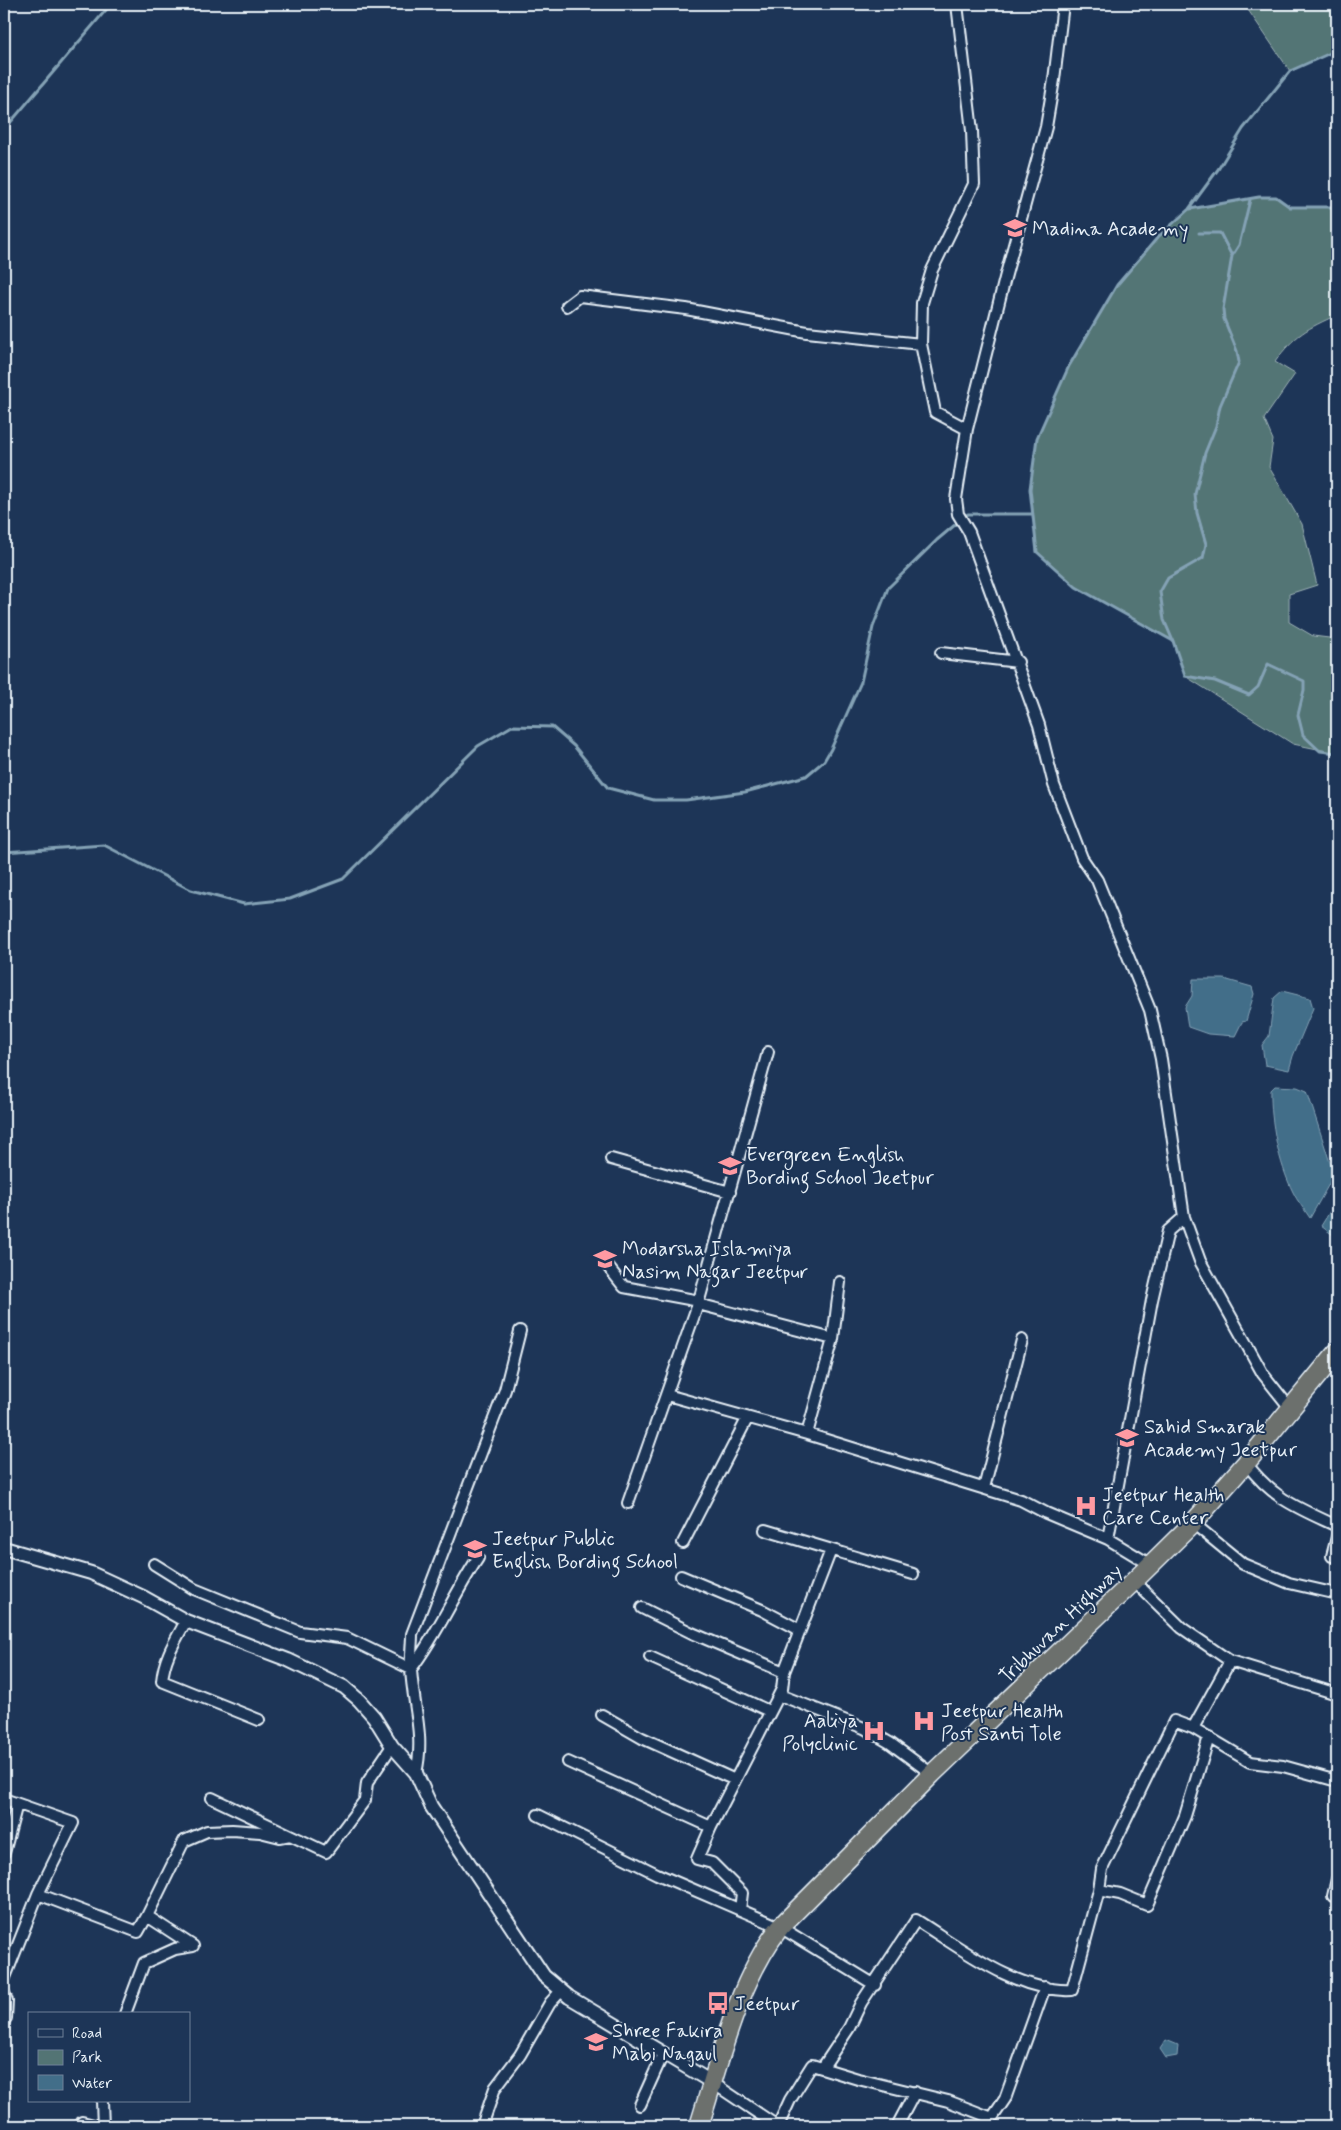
<svg xmlns="http://www.w3.org/2000/svg" width="1341" height="2130" font-family="Mynerve,sans-serif">
<style>
.green{fill:#537474;stroke:#9eb2b6}
.water{fill:#426e89;stroke:#84a2b5}
.lines{fill:none;stroke-linecap:round;stroke-linejoin:round}
.stream{stroke:#84a2b5;stroke-width:3}
.minor-casing{stroke:#e8f1f8;stroke-width:14}
.tertiary-casing{stroke:#e8f1f8;stroke-width:16}
.trunk-casing{stroke:#e8f1f8;stroke-width:21}
.minor{stroke:#1d3557;stroke-width:10}
.tertiary{stroke:#1d3557;stroke-width:12}
.trunk{stroke:#6c706d;stroke-width:18}
.labels{text-anchor:middle;stroke-width:4;stroke-linejoin:round;paint-order:stroke}
.poi-label{font-size:20px;fill:#e8f1f8;stroke:#1d3557;text-anchor:start}
.street-label{font-size:20px;fill:#e8f1f8;stroke:#1d3557}
</style>
<rect width="100%" height="100%" fill="#1d3557"/>
<filter id="ink" filterUnits="userSpaceOnUse"><feTurbulence type="fractalNoise" baseFrequency=".02" numOctaves="2"/><feDisplacementMap in="SourceGraphic" scale="10" xChannelSelector="R" yChannelSelector="G"/><feConvolveMatrix kernelMatrix="1 2 1 2 8 2 1 2 1" color-interpolation-filters="sRGB"/></filter>
<g filter="url(#ink)">
<path class="green" d="M1244,4H1337V50L1290,71Z
M1259,197H1276L1290,207H1337V315C1308,328 1294,335 1275,362L1295,374L1264,419L1273,440L1269,467L1302,524L1317,585L1289,594V622L1313,636L1337,639V753L1293,744L1185,676L1173,641L1076,587L1037,552L1030,489L1037,438L1069,366L1117,285L1158,237L1189,209Z"/>
<path class="water" d="M1193,979H1224L1252,987L1254,994L1246,1021L1242,1022L1235,1036L1208,1034L1188,1027L1185,1007L1192,996Z
M1282,991L1310,998L1313,1008L1293,1056L1289,1070L1265,1065L1262,1045L1269,1036L1274,998Z
M1275,1086L1297,1087L1307,1091L1334,1175L1310,1218C1305,1210 1297,1201 1293,1192C1279,1164 1270,1121 1271,1090Z
M1337,1200V1230L1333,1235L1321,1226Z
M1166,2040L1178,2045L1177,2056L1166,2058L1160,2049Z"/>
<g class="lines">
<path class="stream" d="M4,130L111,4
M1190,209L1259,197H1276L1290,207H1337
M1199,233H1220L1232,256L1223,309L1224,319L1237,351L1239,362L1220,406L1216,426L1205,453L1195,494L1197,513L1206,544L1203,558L1168,578L1160,592L1164,620L1173,641L1185,676L1215,681L1249,695L1258,687L1268,664L1304,681V690L1298,715L1303,735L1320,751L1337,753
M1232,256L1239,245L1250,200
M1173,641L1076,587L1037,552L1030,489L1037,438L1069,366L1117,285L1158,237L1189,209L1219,168L1243,129L1290,71L1337,50
M4,852L104,845L191,890L244,904L290,899L343,879L478,746L512,726L552,727L574,746L608,788L654,800H686L745,792L806,776L824,761L831,749L861,682L873,627L888,588L937,540L968,514H1033"/>
<defs>
<path id="minor" d="M957,4L972,131L974,184L932,270L922,303L921,344L935,412L967,429L956,499L958,514L969,532L1039,725L1054,785L1082,858L1097,880L1150,1010L1161,1059L1184,1217L1200,1261L1263,1374L1290,1408
M567,306L580,296L686,309L807,332L921,344
M967,429L1005,278L1046,127L1054,80L1063,4
M941,653L1018,662
M611,1159L730,1192
M609,1268L624,1287L694,1300L698,1304L833,1339
M667,1395L807,1434L1021,1500L1046,1513L1108,1539L1151,1565
M807,1434L833,1339L840,1282
M1246,1463C1273,1499 1298,1508 1337,1526
M984,1488L1022,1340
M628,1503L698,1304L768,1052
M1193,1523L1243,1564L1289,1583L1337,1594
M765,1530L913,1574
M1108,1539L1152,1300L1168,1231L1184,1217
M683,1543L747,1419
M1332,1556L1337,1537
M154,1564L194,1589L300,1632L347,1638L411,1669C438,1634 454,1594 478,1558
M681,1576L762,1610L800,1630
M1134,1581L1182,1628L1230,1661L1337,1694
M642,1608L692,1633L784,1672
M186,1621C175,1641 164,1658 162,1681L259,1720
M650,1657L769,1711
M778,1697L782,1689L784,1672L831,1550
M602,1715L642,1738L735,1780
M1193,1728L1230,1661
M568,1762L711,1827
M416,1773C425,1736 413,1706 411,1669C410,1658 412,1645 412,1634L505,1390L520,1331
M212,1798L290,1835
M4,1799L73,1823L38,1894L4,1980
M538,1815L657,1874L780,1927L875,1985
M4,1853L17,1804
M1337,1879L1333,1896L1337,1897
M1099,1890L1102,1869L1174,1721L1193,1728L1250,1762L1283,1766L1337,1781
M38,1894L138,1932L147,1916
M740,1910L742,1893L712,1863L697,1859L711,1827L778,1697H785L864,1728L890,1743L932,1774
M193,1946L147,1916L184,1841L207,1831L232,1830L260,1832L280,1837L290,1835L326,1852L365,1800L367,1783L392,1746
M4,1993L7,2001L6,2018L4,2017
M125,2014L144,1963L175,1949L193,1946
M823,2067L849,2028L861,2003L916,1920C961,1948 1017,1993 1072,1990L1099,1890L1120,1894L1147,1905L1185,1816L1209,1737
M713,2083L777,2126
M102,2101L103,2126
M640,2105L663,2054
M81,2126L82,2122L98,2126
M482,2126L495,2088L520,2055L550,2003L561,1991
M778,2126L790,2100L812,2065L858,2079L948,2101L992,2118
M897,2126L915,2092
M983,2126L992,2118L1005,2099L1045,1987"/>
<path id="tertiary" d="M4,1548L91,1573L143,1597L186,1621L288,1660L344,1687L359,1700L374,1717L392,1746L416,1773L431,1806L544,1976L569,1997L713,2083"/>
<path id="trunk" d="M699,2126C720,2060 737,1983 780,1927L932,1774L1134,1581L1193,1523L1246,1463L1337,1352"/>
</defs>
<use href="#minor" class="minor-casing"/>
<use href="#tertiary" class="tertiary-casing"/>
<use href="#trunk" class="trunk-casing"/>
<use href="#minor" class="minor"/>
<use href="#tertiary" class="tertiary"/>
<use href="#trunk" class="trunk"/>
</g>
</g>
<defs>
<symbol id="school-bare" viewBox="-9 -9 18 18"><path d="M0-5L7-2L0 1L-7-2ZM-4 1L0 2.5L4 1V4Q0 6-4 4Z" fill="#ff9aa2" stroke="#1d3557" stroke-width="2.5" paint-order="stroke"/></symbol>
<symbol id="hospital-bare" viewBox="-9 -9 18 18"><path d="M-5-5h3v3.5h4V-5h3V5h-3V1.5h-4V5h-3Z" fill="#ff9aa2" stroke="#1d3557" stroke-width="2.5" paint-order="stroke"/></symbol>
<symbol id="bus-bare" viewBox="-9 -9 18 18"><path d="M-5-6H5V4H4V6H2V4H-2V6H-4V4H-5ZM-3.5-4V0h7V-4ZM-3.5 1.2v1.5H-2V1.2ZM2 1.2v1.5H3.5V1.2Z" fill="#ff9aa2" stroke="#1d3557" stroke-width="2.5" paint-order="stroke"/></symbol>
</defs>
<g fill-rule="evenodd">
<use href="#school-bare" x="999" y="212" width="32" height="32"/>
<use href="#school-bare" x="714" y="1150" width="32" height="32"/>
<use href="#school-bare" x="589" y="1243" width="32" height="32"/>
<use href="#school-bare" x="1111" y="1422" width="32" height="32"/>
<use href="#hospital-bare" x="1070" y="1490" width="32" height="32"/>
<use href="#school-bare" x="459" y="1533" width="32" height="32"/>
<use href="#hospital-bare" x="908" y="1705" width="32" height="32"/>
<use href="#hospital-bare" x="858" y="1715" width="32" height="32"/>
<use href="#bus-bare" x="702" y="1987" width="32" height="32"/>
<use href="#school-bare" x="580" y="2026" width="32" height="32"/>
</g>
<g class="labels">
<g class="poi-label">
<text x="1032" y="235">Madina Academy</text>
<text x="746" y="1161">Evergreen English<tspan x="746" dy="23">Bording School Jeetpur</tspan></text>
<text x="622" y="1255">Modarsha Islamiya<tspan x="622" dy="23">Nasim Nagar Jeetpur</tspan></text>
<text x="1144" y="1433">Sahid Smarak<tspan x="1144" dy="23">Academy Jeetpur</tspan></text>
<text x="1102" y="1501">Jeetpur Health<tspan x="1102" dy="23">Care Center</tspan></text>
<text x="492" y="1545">Jeetpur Public<tspan x="492" dy="23">English Bording School</tspan></text>
<text x="941" y="1717">Jeetpur Health<tspan x="941" dy="23">Post Santi Tole</tspan></text>
<text x="858" y="1727" text-anchor="end">Aaliya<tspan x="858" dy="23">Polyclinic</tspan></text>
<text x="734" y="2010">Jeetpur</text>
<text x="612" y="2037">Shree Fakira<tspan x="612" dy="23">Mabi Nagaul</tspan></text>
</g>
<g class="street-label">
<text transform="translate(1060 1623) rotate(-44)" y="7">Tribhuvan Highway</text>
</g>
</g>
<rect width="1341" height="2130" fill="none" stroke="#1d3557" stroke-width="20"/>
<rect x="10" y="10" width="1321" height="2110" fill="none" stroke="#e8f1f8" stroke-width="2" filter="url(#ink)"/>
<rect x="28" y="2012" width="162" height="90" fill="#1d3557" stroke="#6e8097"/>
<rect x="38" y="2029" width="25" height="8" fill="#1d3557" stroke="#6e8097"/>
<text x="72" y="2038" font-size="15" fill="#e8f1f8">Road</text>
<rect x="38" y="2050" width="25" height="15" fill="#537474" stroke="#6e8097"/>
<text x="72" y="2062" font-size="15" fill="#e8f1f8">Park</text>
<rect x="38" y="2075" width="25" height="15" fill="#426e89" stroke="#6e8097"/>
<text x="72" y="2088" font-size="15" fill="#e8f1f8">Water</text>
</svg>
